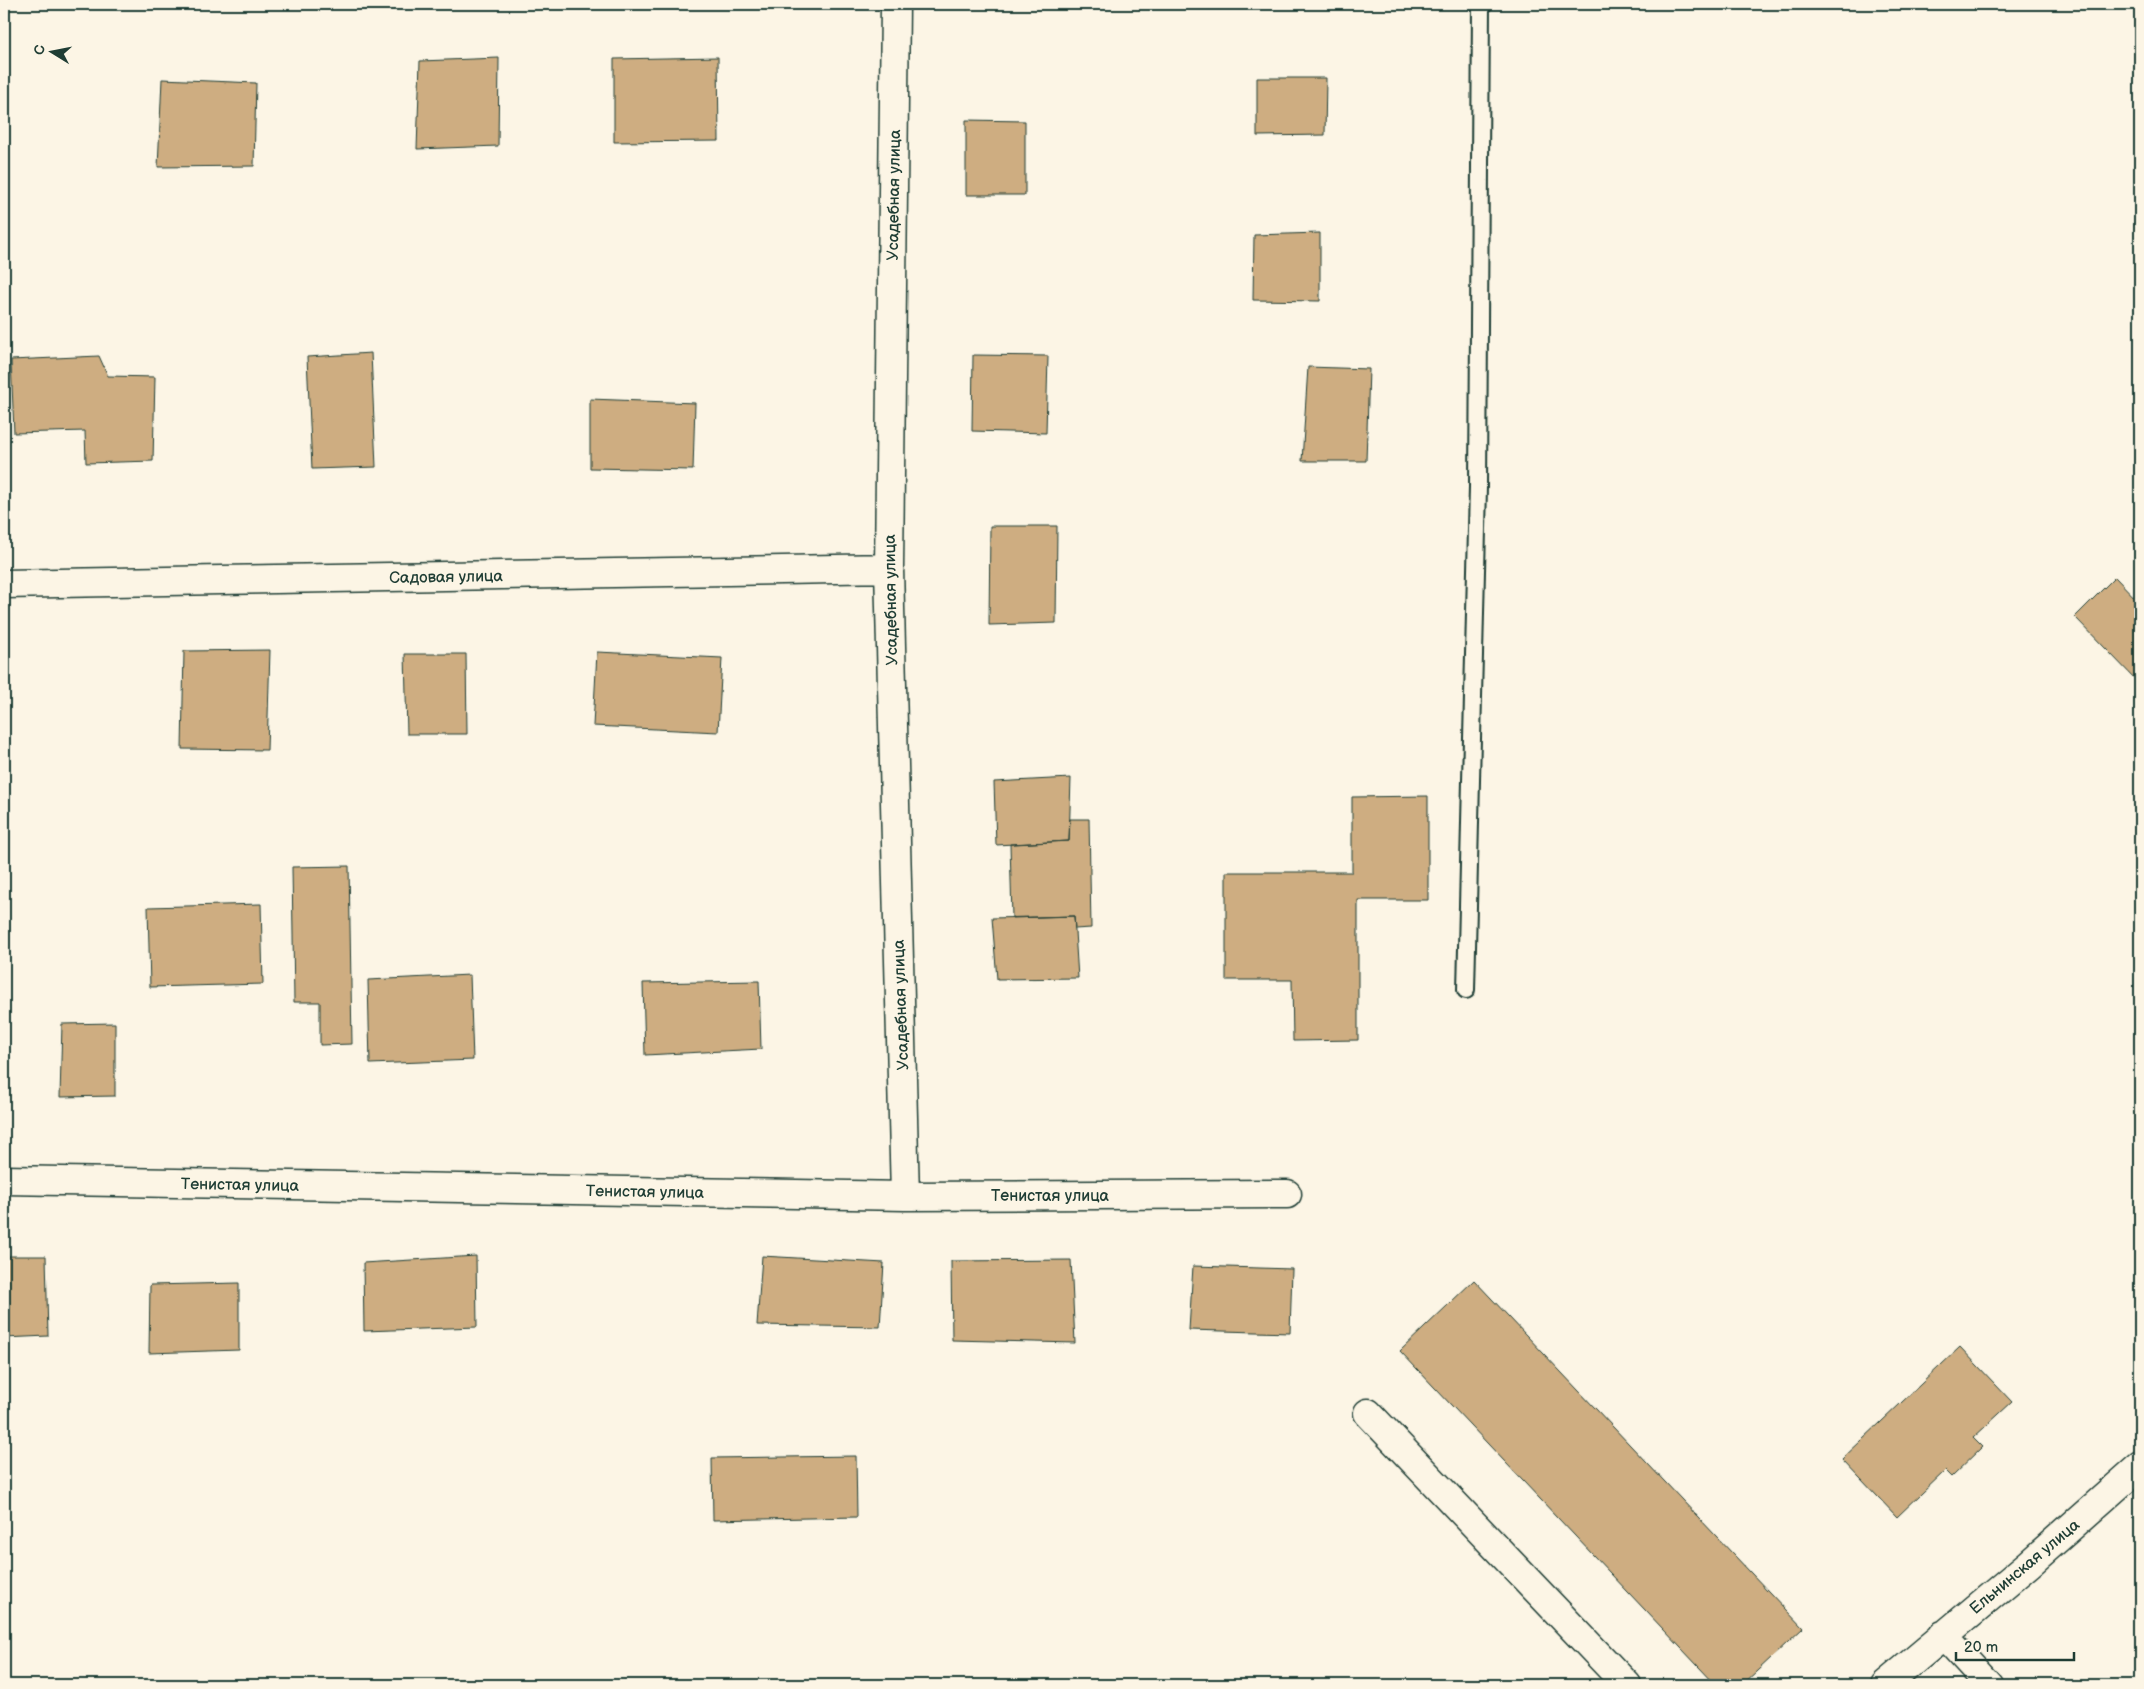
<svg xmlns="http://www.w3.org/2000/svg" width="2144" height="1689" font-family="'Balsamiq Sans',sans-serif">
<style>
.building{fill:#cead81;stroke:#1f3d34}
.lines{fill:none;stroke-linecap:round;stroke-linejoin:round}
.service-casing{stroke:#1f3d34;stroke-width:20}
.minor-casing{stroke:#1f3d34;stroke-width:31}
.service{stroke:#fcf5e5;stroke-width:16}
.minor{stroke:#fcf5e5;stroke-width:28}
.labels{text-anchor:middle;stroke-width:4;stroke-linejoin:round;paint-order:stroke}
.street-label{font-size:16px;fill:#1f3d34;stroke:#fcf5e5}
</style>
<rect width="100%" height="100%" fill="#fcf5e5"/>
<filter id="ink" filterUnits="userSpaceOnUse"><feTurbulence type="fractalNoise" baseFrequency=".02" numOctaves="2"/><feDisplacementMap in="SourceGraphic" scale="10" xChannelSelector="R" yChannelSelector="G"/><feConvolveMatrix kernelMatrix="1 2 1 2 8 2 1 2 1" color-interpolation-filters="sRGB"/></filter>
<g filter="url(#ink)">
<path class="building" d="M718,57L719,141L614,142V59Z
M499,58L498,146L417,149L420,61Z
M1257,78H1326L1325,135L1257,136Z
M162,79L256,83L254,166L158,167Z
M966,120L1025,121V195H966Z
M1320,233V301L1253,300L1254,235Z
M371,353L376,467L312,469L307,357Z
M973,355L1048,356L1046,433L972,431Z
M99,356L108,376L155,377L153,461L86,463L85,431L14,433L11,360Z
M1308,367L1369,369L1366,461H1302Z
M4,380H8L7,461L4,460Z
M590,399L695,403L693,470L590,468Z
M990,526H1057L1056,623L989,625Z
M2115,577L2140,603V684L2075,617Z
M270,650L267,750L182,749L184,651Z
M597,652L722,658L718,732L593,726Z
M405,654H466L467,734H407Z
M1071,778L1069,841L996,845L994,782Z
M1428,796V900H1358V1040L1293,1041L1292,980H1226V872H1352V797Z
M1070,819H1089L1091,928L1075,929L1074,916L1012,918L1010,844L1069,841Z
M349,866L352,1044L320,1045V1002H294L292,867Z
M261,904L263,984L150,987L148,907Z
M1074,916L1078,978L997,979L992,918Z
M470,975L473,1060L370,1064L368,980Z
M759,981L761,1049L645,1055L643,983Z
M115,1023V1096L60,1097L62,1024Z
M4,1256H46L48,1336L4,1338Z
M476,1256L477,1327L364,1331L363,1263Z
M762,1256L884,1263L880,1327L757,1325Z
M1071,1260L1075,1343L952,1340L951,1261Z
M1193,1266L1292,1269L1290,1333L1189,1330Z
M1474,1280L1803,1628L1742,1685H1716L1400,1351Z
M239,1283V1350L149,1353L150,1285Z
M1960,1347L2012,1402L1973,1438L1982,1447L1951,1477L1945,1471L1897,1517L1842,1459Z
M856,1456L857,1517L713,1520L712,1458Z"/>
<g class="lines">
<defs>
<path id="service" d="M1466,990L1478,487L1481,4"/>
<path id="minor" d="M895,4L889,568L905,1196
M4,584L889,568
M4,1180L905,1196L1287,1194
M1368,1413L1627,1685
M1943,1635L1989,1685
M1885,1685L2029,1564L2140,1466"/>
</defs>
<use href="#service" class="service-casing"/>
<use href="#minor" class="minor-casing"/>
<use href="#service" class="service"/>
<use href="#minor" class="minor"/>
</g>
</g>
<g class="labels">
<g class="street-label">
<text transform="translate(893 195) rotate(-89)" y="6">Усадебная улица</text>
<text transform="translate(446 576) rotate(-1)" y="6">Садовая улица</text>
<text transform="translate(890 600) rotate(-91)" y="6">Усадебная улица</text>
<text transform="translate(900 1005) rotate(-92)" y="6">Усадебная улица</text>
<text transform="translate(240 1184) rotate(1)" y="6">Тенистая улица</text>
<text transform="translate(645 1191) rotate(1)" y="6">Тенистая улица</text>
<text x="1050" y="1201">Тенистая улица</text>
<text transform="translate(2024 1566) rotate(-40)" y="6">Ельнинская улица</text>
</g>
</g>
<rect width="2144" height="1689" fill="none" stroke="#fcf5e5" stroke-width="20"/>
<rect x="10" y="10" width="2124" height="1669" fill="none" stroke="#1f3d34" stroke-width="2" filter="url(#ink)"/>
<g transform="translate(52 52) rotate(280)" stroke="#fcf5e5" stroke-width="4" paint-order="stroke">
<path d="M0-4L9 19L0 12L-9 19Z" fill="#1f3d34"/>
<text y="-8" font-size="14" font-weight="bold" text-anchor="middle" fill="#1f3d34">С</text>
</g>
<path d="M1956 1652v8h118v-8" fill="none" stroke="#1f3d34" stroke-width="2.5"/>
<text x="1964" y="1652" font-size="15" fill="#1f3d34" stroke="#fcf5e5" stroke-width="4" paint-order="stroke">20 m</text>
</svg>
